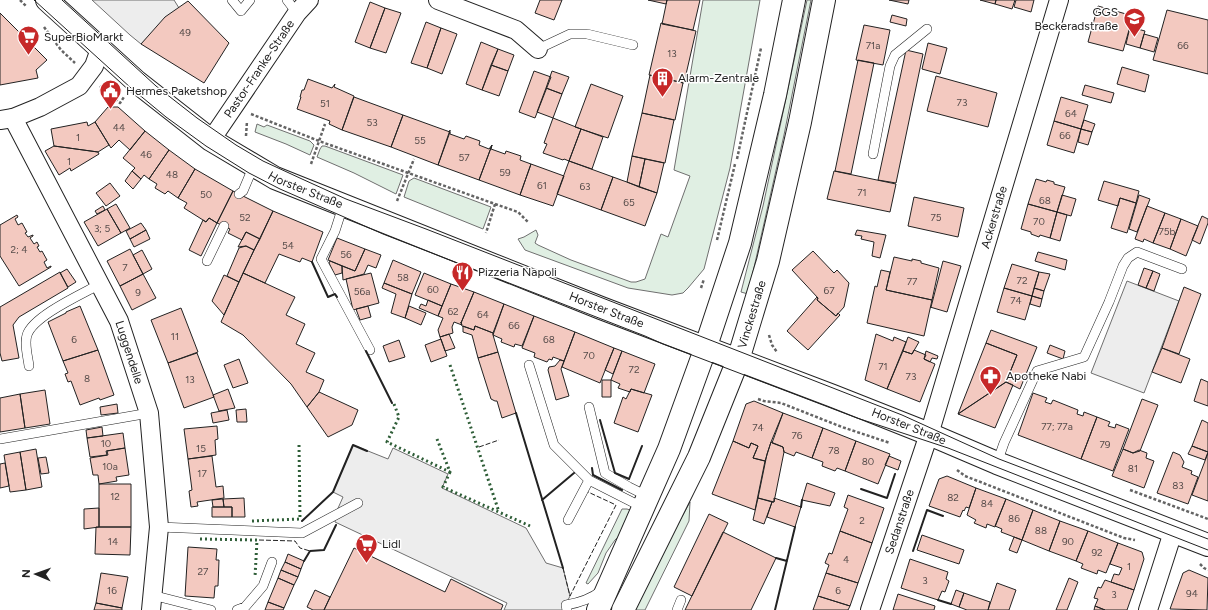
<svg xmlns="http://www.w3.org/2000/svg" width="1208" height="610" font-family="Figtree,sans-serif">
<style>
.green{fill:#e0efe3;stroke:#6f6f6f}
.parking{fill:#ededed;stroke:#6f6f6f}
.building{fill:#f3c9c0;stroke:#222}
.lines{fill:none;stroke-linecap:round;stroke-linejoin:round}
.lane-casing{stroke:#222;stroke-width:10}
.street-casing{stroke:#222;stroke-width:20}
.secondary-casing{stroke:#222;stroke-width:24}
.primary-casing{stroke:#222;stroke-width:24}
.path{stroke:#646464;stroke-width:2.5;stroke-dasharray:3 2;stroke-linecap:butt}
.lane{stroke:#fff;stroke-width:9}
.street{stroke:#fff;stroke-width:18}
.secondary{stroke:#fff;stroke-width:22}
.primary{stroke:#fff;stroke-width:22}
.tram{stroke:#222;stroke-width:1}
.hedge{stroke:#2f5e38;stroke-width:3;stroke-dasharray:2 3;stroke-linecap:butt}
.fence{stroke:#222;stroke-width:1;stroke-dasharray:5 2;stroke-linecap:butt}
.wall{stroke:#222;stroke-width:2}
.labels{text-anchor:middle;stroke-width:3;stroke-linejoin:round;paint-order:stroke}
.number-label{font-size:10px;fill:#564c4a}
.poi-label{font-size:12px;fill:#222;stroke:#fff;text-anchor:start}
.street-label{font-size:12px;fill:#222;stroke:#fff}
</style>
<rect width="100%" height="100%" fill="#fff"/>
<path class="green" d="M703,0H760L730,168L704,269L688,288L683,293L672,295L628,288L525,250L518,239L524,237L536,230L538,235L535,243L538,245L571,260L631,282H636L645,279L661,234L668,237L690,176L674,170Z
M807,0H811L784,135L748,294L741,292L763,206Z
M257,124L264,127L267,125L310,141L314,145L310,155L286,144L255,132Z
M322,146H325L403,175L396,194L354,173L317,157L320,149Z
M414,178L491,207L483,229L404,197L409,181Z
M690,502L689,521L645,610H631Z
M622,509H627L633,511L622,533L615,540L606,553L598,573L588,584L586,583Z"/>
<path class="parking" d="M92,0H174L179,8L141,44L130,35Z
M1127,281L1179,301L1144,393L1091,373Z
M353,445L388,459L393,448L448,474L442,488L526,528L546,563L563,568L570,596L563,610H504L507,603L335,522V515L343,497L333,492Z"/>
<path class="building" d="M540,0H562L554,20L535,13Z
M648,0H667L666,4Z
M667,0H700L693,30L662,24Z
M889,0H909L908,4Z
M980,0H996L995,4Z
M996,0H1015L1012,9L995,4Z
M1016,0H1034L1031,12L1014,7Z
M188,1L229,43L204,83L141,44L165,17Z
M370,2L385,8L370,48L355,42Z
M1098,6L1133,16L1123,51L1088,42Z
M385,8L401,13L386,53L370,48Z
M1167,10L1208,20V74L1153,60Z
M0,13L25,38L29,34V35L26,39L47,60L36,70L38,78L0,85Z
M892,15L907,19L906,26L890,22Z
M426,22L441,28L427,68L411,63Z
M661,23L696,31L684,83L649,75Z
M864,25L890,30L883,65L856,60Z
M1130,27L1145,31L1140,48L1126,44Z
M441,28L457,34L442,74L427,68Z
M1144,34L1158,38L1154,52L1140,48Z
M481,42L498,49L482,90L466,84Z
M928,43L947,48L940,74L922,69Z
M498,49L514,55L508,71L491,65Z
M906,50L923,54L896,183L878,180Z
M858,60L874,63L851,174L835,171Z
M491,65L508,71L499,96L482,90Z
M1122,67L1149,75L1145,92L1117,84Z
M534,71L551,77L535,118L519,112Z
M552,71L569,77L562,94L546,88Z
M650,75L683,83L675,120L642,113Z
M936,76L997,93L988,127L927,111Z
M308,79L332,88L335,84L334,87L354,96L342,130L329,124L330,121L297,109L301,97H300L302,90H304Z
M591,84L623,96L608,138L575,127Z
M1085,85L1114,93L1111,103L1082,95Z
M546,88L562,94L553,118L537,112Z
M354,97L403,115L391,147L342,130Z
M1061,97L1088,105L1081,129L1054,121Z
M108,107H118L145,131L130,150L119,140L111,148L95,122Z
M642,113L674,120L665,163L632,156Z
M403,115L450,132L438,165L391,147Z
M553,118L581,129L569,161L564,159L563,160L543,153L547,144L544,143Z
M1084,120L1095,124L1092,132L1081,129Z
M1054,121L1081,129L1074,153L1047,145Z
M87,122L88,126L95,122L109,145L98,152L54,146L51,129Z
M581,129L603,137L592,169L569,161Z
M1081,129L1092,132L1088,145L1078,142Z
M450,130V134L464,139L466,136L480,141L479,145L489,149L492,145L479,180L438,165Z
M145,131L169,150L149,179L144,175L141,179L132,171L135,168L123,158Z
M492,145L491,149L505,154L506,151L521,156L520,160L531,164L520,195L479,180Z
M54,146L98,152L99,154L71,171L70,168L59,175L45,151Z
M169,150L195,169L178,198L168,191L165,194L155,188L157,184L149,179Z
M632,156L645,159L639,187L627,182Z
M645,159L664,163L657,193L639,187Z
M569,161L613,177L601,210L557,194Z
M531,164L564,176L553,206L520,195Z
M195,169L233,191L217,223L209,218L206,222L203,220L184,208L187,203L178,198Z
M132,171L141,179L133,189L125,181Z
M834,171L896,184L890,212L827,199Z
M613,177L657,193L645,226L601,210Z
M1036,179L1046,182L1047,180L1054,182V184L1065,187L1057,212L1028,204Z
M1104,181L1139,191L1136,203L1120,198L1118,206L1098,200Z
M110,183L120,196L106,206L96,193Z
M233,191L273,211L260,239L246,232L242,240L228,233L230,229L217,223Z
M1062,195L1076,199L1071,216L1057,212Z
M1139,195L1150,199L1137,232L1129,229Z
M914,197L964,208L958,237L908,226Z
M1120,198L1136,203L1127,233L1111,228Z
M116,204L130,228L121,233L107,209Z
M1028,204L1057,212L1050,238L1040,235L1039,237L1031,234V232L1021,229Z
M103,206L105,210L97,214L95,211Z
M1147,206L1165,213L1153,243L1144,239L1143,242L1135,239Z
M107,209L121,233L98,246L84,222Z
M273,211L323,232L312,262L302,258L300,262L279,254L265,283L243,273Z
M1057,212L1067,215L1060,241L1050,238Z
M1165,213L1181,219L1170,249L1153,243Z
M17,215L18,217L15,219L18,225L22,223L27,232L25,233L28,237L33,235V236L30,238L34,244L37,242L39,246L37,247L40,252L42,251L47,260L44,262L47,268L51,266V267L19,286L0,256V225Z
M1202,216L1208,219V223L1200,244L1192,240Z
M209,218L217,223L201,256L189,250L203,220L206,222Z
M1181,219L1198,226L1186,256L1170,249Z
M141,223L146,230L130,239L126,231Z
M146,230L150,239L134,247L130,239Z
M857,230L886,235L880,258L872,256L874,242L861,239L862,236L855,235Z
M246,232L260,239L254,250L246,246L238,247Z
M337,238L365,249L355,271L328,260Z
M246,246L254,250L239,282L227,276L239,248Z
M130,249L143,274L120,286L107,261Z
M365,249L381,255L376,268L368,265L364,274L343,280L342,266L355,271Z
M142,250L152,269L143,274L133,255Z
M813,251L834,273L837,270L849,283L844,307L836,316L817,300L818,298L792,270Z
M1038,252L1067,260L1065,270L1035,261Z
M894,257L912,261V259L921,261V263L939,268L932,300L886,290Z
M393,260L421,272L412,294L384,283Z
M330,261L342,266V273L335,275L329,263Z
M943,261L961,266L947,312L930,307H931Z
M1012,264L1039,272L1032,296L1004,288Z
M1144,268L1153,271L1146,288L1138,285Z
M67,269L76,282L68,287L60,273Z
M881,270L890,272L886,290L932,300L924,336L867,323L875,286L877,287Z
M1153,271L1160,274L1154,291L1146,288Z
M60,272L68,288L19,317L13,325L19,358L2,361L0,353V307Z
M1039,272L1050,274L1044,291L1034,288Z
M243,273L295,297L286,315L305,324L296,344L315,353L306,372L324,380L319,392L307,407L291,384L243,335L221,322Z
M371,273L379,303L353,310L346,279Z
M424,273L451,284L442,306L415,295Z
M143,274L156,298L132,310L120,286Z
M224,275L239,282L224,315L212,301Z
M384,283L412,294L405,318L391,313L396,294L382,288Z
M451,284L474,292L461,323V322L462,325L454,322L452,327L453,333L440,337L438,330L443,318L438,316Z
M1184,287L1201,294L1179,354L1162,348Z
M1004,288L1032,296L1025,320L997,312Z
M1034,288L1044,291L1042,299L1032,296Z
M474,292L504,304L493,333L475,326L474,330L462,326L461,323Z
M1032,296L1042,299L1040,307L1030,304Z
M817,297L818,298L817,300L836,316L838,313L840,315L808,350L787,331Z
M428,300L442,306L438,316L419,308L421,304L426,306Z
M504,304L534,316L522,346L515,344L514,347L501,342L502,339L493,335Z
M80,306L98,350L63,361L48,322L66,313V312Z
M368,306L371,317L360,320L356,309Z
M409,306L426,313L421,325L405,318Z
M181,308L198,352L168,363L151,320Z
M534,316L575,332L564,361L553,357L552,360L549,359L547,362L534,357L535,353L522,348Z
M463,326L474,330L475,326L493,333V335L498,352L478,358L472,335L463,332Z
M991,330L1037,347L1020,389L1006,382L1017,355L986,343Z
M575,332L614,348L600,383L562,367Z
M449,334L455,348L445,351L440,337Z
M876,334L893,341L894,337L906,342L887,389L865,380Z
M908,337L919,342L912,354L903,351Z
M441,339L447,356L431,362L425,345Z
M399,340L405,357L389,362L383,346Z
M986,343L1017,355L1006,382L958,414Z
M1050,345L1065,351L1063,359L1047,353Z
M614,348L622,351L613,374L605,370Z
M1162,348L1190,359L1181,383L1152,372Z
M98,350L114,395L100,400L99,398L80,405L71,381L68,382L65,374L68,373L63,361Z
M914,350L926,355L924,359L935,364L920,402L887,389L903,351L912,354Z
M622,351L655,364L644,393L631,389L630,392L618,388L620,384L611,380Z
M926,351L938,356L937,359L932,358L930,362L924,359Z
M498,352L516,413L502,418L497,401H495L491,399L478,358Z
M197,353L214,397L184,408L168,363Z
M239,359L248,383L233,388L224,365Z
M560,360L564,361L561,369L569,396L556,400L548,370L549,367L555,366Z
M1201,379L1208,382V406L1194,401Z
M602,380H611V397H602Z
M1006,382L1013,385L995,428L958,414Z
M228,389L235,408L219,411L213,395Z
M631,389L652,395L638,432L614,423L623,397L626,399Z
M45,390L50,424L25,428L20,394Z
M319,392L358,410L352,425L328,437L307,407Z
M1033,393L1047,398L1045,402L1051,404L1053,400L1078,410L1077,414L1083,416L1084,412L1097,417L1081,459L1018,435Z
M20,394L25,428L0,432V398Z
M1142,399L1158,405L1140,451L1133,453L1123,449Z
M754,401L783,413L771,442L765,461L753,458L758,446L751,443L749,448L733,441L746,404Z
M117,404L118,413L101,415L100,407Z
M246,409L247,422H237L236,410Z
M227,410L229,420L213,423L211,413Z
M783,413L823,428L812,458L796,452L794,456L784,452L783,447L772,443Z
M1097,417L1110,422L1108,426L1115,428L1116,424L1129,429L1113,471L1081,459Z
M1202,420L1208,423V452L1192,446Z
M217,426L218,439L215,440L216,455L188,459L184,429Z
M102,427L103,436L87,438L86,430Z
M823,428L856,441L845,471L837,468L835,471L822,466L823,462L812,458Z
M123,433L125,448L106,451L107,455L90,457L87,438Z
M733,441L749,448L751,443L758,446L753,458L765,461L755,510L712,494Z
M856,441L890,454L878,484L845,471Z
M771,442L783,447L784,452L774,502L758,498L767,454Z
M1192,446L1208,452L1205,460L1188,454Z
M125,448L129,475L116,477L117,481L99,484L98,475H93L90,458L108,455L107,451Z
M36,449L42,487L26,490L20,452Z
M1123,449L1133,453L1139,450L1147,453L1146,458L1154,461L1144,488L1112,476Z
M20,452L26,490L10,492L4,455Z
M1173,452L1180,455L1184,462L1182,467L1192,471L1191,474L1198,477L1188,504L1157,493Z
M1208,453V501L1192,495Z
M212,456L216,487L223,486L224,498L197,502L198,506L191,507L189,491L192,490L188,459Z
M889,456L901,461L898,470L885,465Z
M46,457L49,473L41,474L38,458Z
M5,463L9,486L0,488V464Z
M947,476L976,488L969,508L966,507L964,511L963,510L960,517L929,506L939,479Z
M807,483L835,493L830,506L802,500Z
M99,484H131V527H99Z
M976,488L1006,499L995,527L987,524L986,528L974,523L976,520L967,515Z
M848,495L884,508L872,543L840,531L848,509L844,507Z
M244,498L245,517H232V507H224L223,499Z
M758,498L772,502L764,524L753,520Z
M774,498L801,507L795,527L767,517L772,502H774Z
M223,499L224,507H213L212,500Z
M1006,499L1033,510L1022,540L1001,532L1002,529L995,526Z
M212,507H232V517H212Z
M99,508V527L84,529V509Z
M1033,510L1060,521L1049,551L1022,540Z
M709,514L728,523L692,596L674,587Z
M1060,521L1088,531L1076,561L1049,551Z
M96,527H131L130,555L95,554Z
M840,531L872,543L858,583L826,573L829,565L825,563L829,553L832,554Z
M1088,531L1118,543L1106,573L1098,570L1097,574L1081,568L1083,564L1076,561Z
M723,532L776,558L751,610H685Z
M922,535L964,550L959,564L917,550Z
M1014,537L1022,540L1017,553L1009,550Z
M1118,543L1142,552L1144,559L1134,590L1111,582L1114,574L1119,575L1122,568L1110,564Z
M188,547L217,549L216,560H219L218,586H215L214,598L185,596Z
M354,548L445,592L451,579L503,605L501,610H324Z
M288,554L304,561L301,569L285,562Z
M910,559L948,572L946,579L949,581L945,592L942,591L938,600L901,588Z
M285,562L301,569L298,577L281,570Z
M281,570L298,577L294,585L278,578Z
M1189,570L1208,578L1207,610L1170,609L1183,573Z
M101,573L128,577L122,608L96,603Z
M826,573L858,583L850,606L818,596Z
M278,578L294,585L284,608L268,602Z
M1069,578L1078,582L1067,610H1056Z
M1105,580L1134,590L1127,610H1105L1095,606L1098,599L1094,598L1098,587L1101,588Z
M997,583L1016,590L1009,610H988Z
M315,590L330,597L324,610H313L307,607Z
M956,590L964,593L959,607L951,604Z
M964,593L990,602L988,610H967L959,607Z
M898,594L935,606L934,610H893Z
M818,596L850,606L848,610H813Z
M268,602L284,608L283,610H265Z
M96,603L122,608V610H94Z
M1095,606L1105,610H1094Z"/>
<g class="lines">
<defs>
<path id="lane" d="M232,0L241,11L250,0
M287,0L297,13
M538,49L570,34H587L633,45
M873,154L890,66L895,55L927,29
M239,194L243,191L254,165
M343,206L335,231L321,259L370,350
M207,261L224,226
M529,365L554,445L589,480
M29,366C28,357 24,344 27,335C33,316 82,294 100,284
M589,407L605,473L629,487L649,497
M0,439L149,413
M997,463L1004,443L1037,371L1084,357L1109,302L1123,266L1128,258L1137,252L1182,269
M568,520L589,480L644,508
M159,527L302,533L358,503
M152,595L211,610
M237,610L245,607L263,586L272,562
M567,610L566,605C578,603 591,599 601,591
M677,610L681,600"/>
<g id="street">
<path d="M438,0L516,30L538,49"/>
<path id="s1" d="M13,118L119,321L149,413L159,527L151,610"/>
<path d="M0,120L13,118L40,107L79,86L94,66L100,49"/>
<path id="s2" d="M211,140L297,13L309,0"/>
<path id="s3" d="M870,610L931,428L1059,0"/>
<path d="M1148,610L1173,532"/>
</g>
<g id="secondary">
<path id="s4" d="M47,0L137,82L211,140L275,178L601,308L833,396L929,434L997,463L1208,545"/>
</g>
<g id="primary">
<path d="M598,610L669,449L702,358L740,243L775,95L794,0"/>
<path id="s5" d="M623,610L699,457L738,360L768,261L800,122L824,0"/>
</g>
</defs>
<use href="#lane" class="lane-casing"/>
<use href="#street" class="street-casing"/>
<use href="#secondary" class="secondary-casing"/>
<use href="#primary" class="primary-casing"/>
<path class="path" d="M20,0L27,7
M44,27L61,50L75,63
M100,86L120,103L124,97
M251,114L319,141L495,204L486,233
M246,136L247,121
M737,159L761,48
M311,164L325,124
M397,201L414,159
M495,204L518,212L528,222
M717,240L735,164
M701,288L704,279
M769,335L772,345L777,352
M758,399L764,401L781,403L842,427L890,443
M957,470L965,476L1124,538L1135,540
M1130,490L1208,519
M1200,564L1204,568L1208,570"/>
<use href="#lane" class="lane"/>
<use href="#street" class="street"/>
<use href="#secondary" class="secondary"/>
<use href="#primary" class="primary"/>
<path class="tram" d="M34,0L131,88L166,117L206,146L249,173L280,189L383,234L645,336L663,344L857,418L948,448L1208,550
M62,0L156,86L197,118L236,145L263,161L302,179L346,199L426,229L902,415L999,459L1208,539"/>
<path class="hedge" d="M450,365L499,512
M394,404L399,417L387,442L450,472L437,439
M450,472L443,487L530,526
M252,521L300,519L299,444
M200,539L257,540L255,577"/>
<path class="fence" d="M479,447L499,440
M259,540L295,541L300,548L310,551
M563,568L570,596L616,505L588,492"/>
<path class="wall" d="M312,262L328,297L335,294L337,297
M366,351L392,403
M516,413L563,568
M600,420L615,473L629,479L642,446
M592,468L593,475L622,490
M861,489L887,498L895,474
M542,500L574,473
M801,507L802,500
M302,521L333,492L353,445L367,451
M913,551L927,510L943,516
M776,558L787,561
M304,561L310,551L324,550L336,525
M938,600L951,604
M775,610L795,527"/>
</g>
<defs>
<symbol id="school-pin" viewBox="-11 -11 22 30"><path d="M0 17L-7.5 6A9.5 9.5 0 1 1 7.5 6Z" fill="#c62828" stroke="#fff"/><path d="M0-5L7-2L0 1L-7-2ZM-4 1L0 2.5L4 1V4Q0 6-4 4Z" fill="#fff"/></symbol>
<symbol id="supermarket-pin" viewBox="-11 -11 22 30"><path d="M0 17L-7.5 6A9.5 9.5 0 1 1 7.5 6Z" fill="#c62828" stroke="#fff"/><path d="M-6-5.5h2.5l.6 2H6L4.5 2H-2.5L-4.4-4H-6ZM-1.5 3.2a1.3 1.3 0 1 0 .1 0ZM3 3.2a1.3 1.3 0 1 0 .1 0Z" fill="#fff"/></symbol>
<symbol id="building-pin" viewBox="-11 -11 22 30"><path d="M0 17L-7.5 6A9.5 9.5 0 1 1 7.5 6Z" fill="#c62828" stroke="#fff"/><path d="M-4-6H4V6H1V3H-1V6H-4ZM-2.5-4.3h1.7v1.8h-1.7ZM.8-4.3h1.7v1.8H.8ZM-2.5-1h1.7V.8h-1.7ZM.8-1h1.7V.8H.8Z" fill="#fff"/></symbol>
<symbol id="civic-pin" viewBox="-11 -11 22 30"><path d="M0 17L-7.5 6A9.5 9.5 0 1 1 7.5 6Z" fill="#c62828" stroke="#fff"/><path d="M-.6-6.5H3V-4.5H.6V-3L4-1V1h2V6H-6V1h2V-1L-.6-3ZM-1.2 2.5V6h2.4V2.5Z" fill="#fff"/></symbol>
<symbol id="restaurant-pin" viewBox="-11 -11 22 30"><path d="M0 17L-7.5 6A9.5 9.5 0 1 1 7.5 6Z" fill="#c62828" stroke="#fff"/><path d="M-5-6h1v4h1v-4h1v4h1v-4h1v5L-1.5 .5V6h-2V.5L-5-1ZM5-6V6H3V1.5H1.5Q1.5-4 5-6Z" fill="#fff"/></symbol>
<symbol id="pharmacy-pin" viewBox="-11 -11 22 30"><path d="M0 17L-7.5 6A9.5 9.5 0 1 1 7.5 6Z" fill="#c62828" stroke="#fff"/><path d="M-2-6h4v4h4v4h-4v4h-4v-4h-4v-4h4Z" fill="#fff"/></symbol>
</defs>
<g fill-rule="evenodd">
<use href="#school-pin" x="1122" y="6" width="25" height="34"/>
<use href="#supermarket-pin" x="16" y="24" width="25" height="34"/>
<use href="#building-pin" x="650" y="66" width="25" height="34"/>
<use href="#civic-pin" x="98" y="78" width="25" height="34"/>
<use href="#restaurant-pin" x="450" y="260" width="25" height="34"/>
<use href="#pharmacy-pin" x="978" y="364" width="25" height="34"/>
<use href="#supermarket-pin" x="354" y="532" width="25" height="34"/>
</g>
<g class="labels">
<g class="number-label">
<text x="185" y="36">49</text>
<text x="873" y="49">71a</text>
<text x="1183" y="49">66</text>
<text x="672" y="57">13</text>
<text x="962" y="106">73</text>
<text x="325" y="107">51</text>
<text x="1071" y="117">64</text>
<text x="372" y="126">53</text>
<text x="119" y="131">44</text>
<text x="1065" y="139">66</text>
<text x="78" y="141">1</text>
<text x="420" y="144">55</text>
<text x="146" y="158">46</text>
<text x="464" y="161">57</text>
<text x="69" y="165">1</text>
<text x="505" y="176">59</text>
<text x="172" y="178">48</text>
<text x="542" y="189">61</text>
<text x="585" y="190">63</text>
<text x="862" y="196">71</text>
<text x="206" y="198">50</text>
<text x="1045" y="204">68</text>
<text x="629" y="206">65</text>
<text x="245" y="221">52</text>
<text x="936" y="221">75</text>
<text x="1039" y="225">70</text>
<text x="102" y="232">3; 5</text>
<text x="1167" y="235">75b</text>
<text x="288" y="249">54</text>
<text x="19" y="253">2; 4</text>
<text x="346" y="258">56</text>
<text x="125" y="271">7</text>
<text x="403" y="281">58</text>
<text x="1022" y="284">72</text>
<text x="912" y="285">77</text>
<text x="433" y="293">60</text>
<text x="829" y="294">67</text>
<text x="362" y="295">56a</text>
<text x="138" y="296">9</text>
<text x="1016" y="304">74</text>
<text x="453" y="315">62</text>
<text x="483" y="318">64</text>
<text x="514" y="329">66</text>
<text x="175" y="340">11</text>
<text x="74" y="343">6</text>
<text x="549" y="343">68</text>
<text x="589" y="359">70</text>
<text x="883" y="370">71</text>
<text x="634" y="373">72</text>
<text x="911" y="380">73</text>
<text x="87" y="382">8</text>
<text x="190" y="383">13</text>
<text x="1057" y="430">77; 77a</text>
<text x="758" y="431">74</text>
<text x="797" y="439">76</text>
<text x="106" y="447">10</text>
<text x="1105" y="448">79</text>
<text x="201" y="452">15</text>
<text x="834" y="454">78</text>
<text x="868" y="465">80</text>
<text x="110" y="470">10a</text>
<text x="1133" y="472">81</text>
<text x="202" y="477">17</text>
<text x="1178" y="489">83</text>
<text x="115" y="500">12</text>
<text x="953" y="501">82</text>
<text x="987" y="507">84</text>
<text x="1014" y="522">86</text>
<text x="862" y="524">2</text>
<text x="1041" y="534">88</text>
<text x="113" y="545">14</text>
<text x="1068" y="545">90</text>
<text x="1097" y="556">92</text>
<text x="846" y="563">4</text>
<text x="1129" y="570">1</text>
<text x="203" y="575">27</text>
<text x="925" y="584">3</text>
<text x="112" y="594">16</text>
<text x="838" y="594">6</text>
<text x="1192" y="597">94</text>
<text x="1114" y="598">3</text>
</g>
<g class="poi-label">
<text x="1118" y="16" text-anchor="end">GGS<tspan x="1118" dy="14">Beckeradstraße</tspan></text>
<text x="44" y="41">SuperBioMarkt</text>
<text x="678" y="82">Alarm-Zentrale</text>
<text x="126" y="95">Hermes Paketshop</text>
<text x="478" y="276">Pizzeria Napoli</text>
<text x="1006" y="380">Apotheke Nabi</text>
<text x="382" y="548">Lidl</text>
</g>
<g class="street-label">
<text dy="4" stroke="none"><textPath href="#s2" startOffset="86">Pastor-Franke-Straße</textPath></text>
<text dy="4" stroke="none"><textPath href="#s4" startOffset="323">Horster Straße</textPath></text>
<text dy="4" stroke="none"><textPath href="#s3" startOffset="412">Ackerstraße</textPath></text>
<text dy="4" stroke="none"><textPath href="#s4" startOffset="647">Horster Straße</textPath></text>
<text dy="4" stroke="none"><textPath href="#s5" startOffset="323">Vinckestraße</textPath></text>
<text dy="4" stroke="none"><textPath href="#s1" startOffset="262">Luggendelle</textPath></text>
<text dy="4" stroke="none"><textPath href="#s4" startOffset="971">Horster Straße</textPath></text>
<text dy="4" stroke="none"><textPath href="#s3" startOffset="93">Sedanstraße</textPath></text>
</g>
</g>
<g transform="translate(36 574) rotate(272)" stroke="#ffffff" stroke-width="3" paint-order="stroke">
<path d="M0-3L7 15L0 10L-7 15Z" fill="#222222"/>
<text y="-6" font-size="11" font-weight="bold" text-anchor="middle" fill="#222222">N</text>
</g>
</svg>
